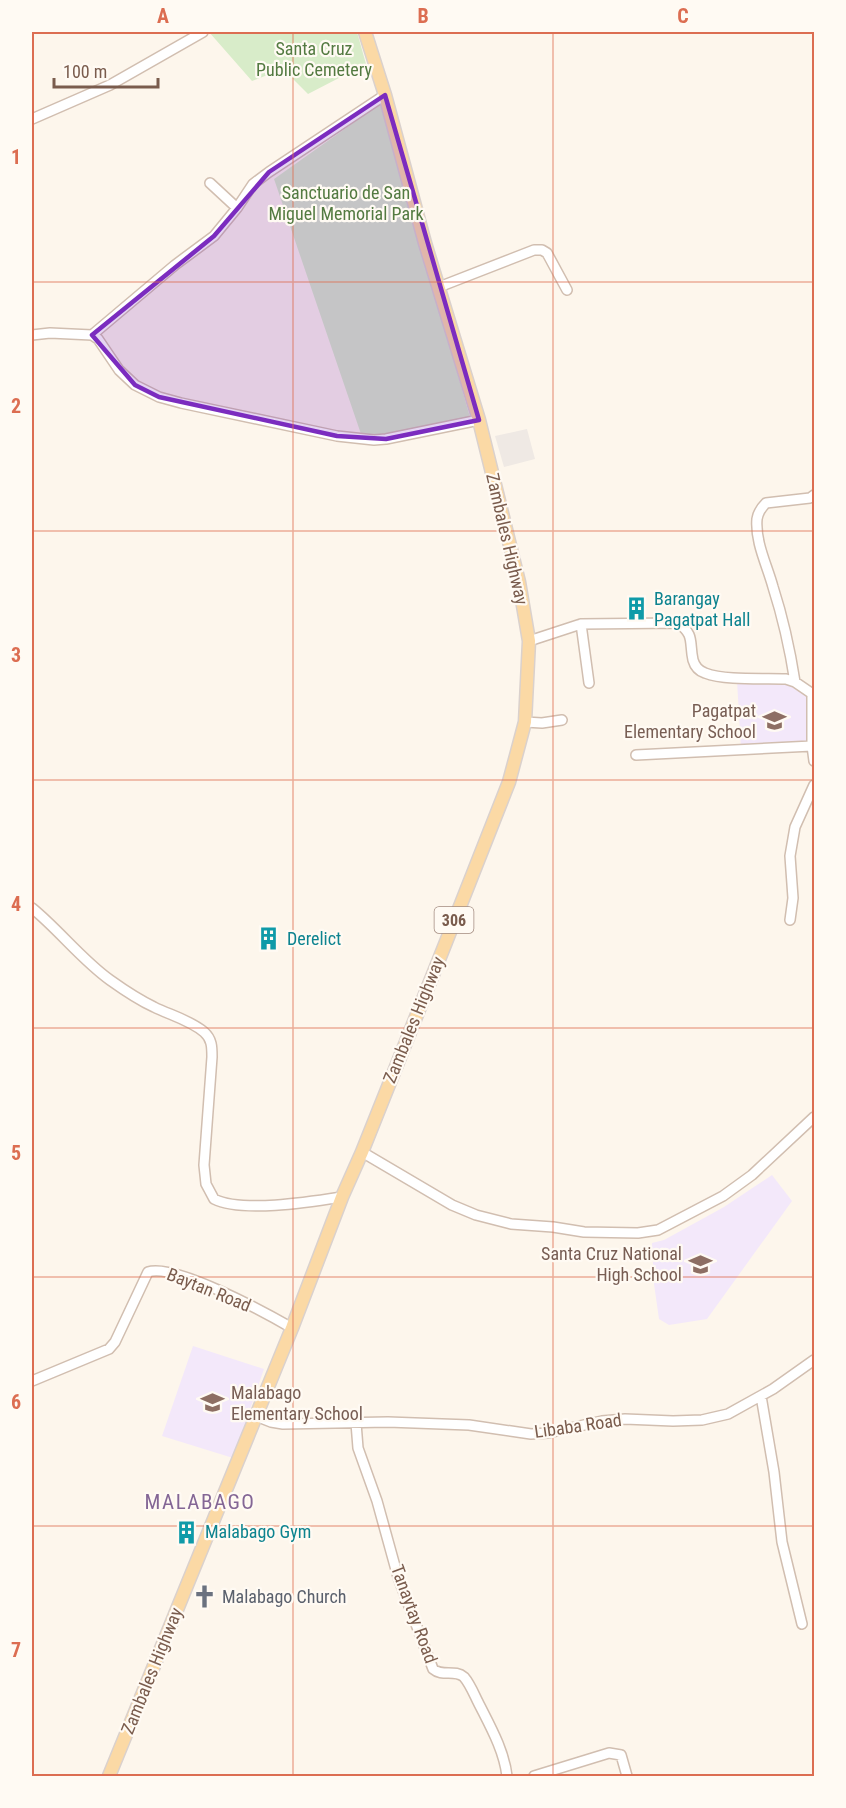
<svg xmlns="http://www.w3.org/2000/svg" width="846" height="1808" font-family="'Roboto Condensed',sans-serif">
<style>
.industrial{fill:#efe9e4}
.education{fill:#f3e8fa}
.green{fill:#d8ecc9}
.lines{fill:none;stroke-linecap:round;stroke-linejoin:round}
.minor-casing{stroke:#d1beb0;stroke-width:12}
.major-casing{stroke:#dad1cd;stroke-width:15}
.minor{stroke:#fff;stroke-width:9}
.major{stroke:#fbd9a5;stroke-width:12}
.marked{fill:#7b2cbf;fill-opacity:0.2;stroke:#7b2cbf;stroke-width:4.5;stroke-linejoin:round}
.grid{fill:none;stroke:#dc6d51;stroke-width:1.5;stroke-opacity:0.55}
.labels{text-anchor:middle;stroke-width:4.5;stroke-linejoin:round;paint-order:stroke}
.shield{fill:#fffaf3;stroke:#a28b7f;stroke-width:1.5}
.shield-label{font-size:16px;font-weight:bold;fill:#7a5c4d}
.park-label{font-size:18px;fill:#537a41;stroke:#fffaf3}
.street-label{font-size:18px;fill:#7a5c4d;stroke:#fffaf3}
.culture-label{font-size:18px;fill:#0d838f;stroke:#fffaf3;text-anchor:start}
.education-label{font-size:18px;fill:#785e54;stroke:#fffaf3;text-anchor:end}
.worship-label{font-size:18px;fill:#5b616d;stroke:#fffaf3;text-anchor:start}
.quarter-label{font-size:21px;letter-spacing:1.5px;fill:#846695;stroke:#fffaf3}
.neatline{fill:none;stroke:#dc6d51;stroke-width:2}
.grid-label{font-size:20px;text-anchor:middle;font-weight:bold;fill:#dc6d51}
</style>
<rect width="100%" height="100%" fill="#fdf6ec"/>
<path class="industrial" d="M527,429L535,459L504,467L495,436Z"/>
<path class="education" d="M737,681H788L803,692L807,696L810,745L741,749Z
M772,1175L792,1201L707,1319L669,1325L659,1319L654,1284L652,1243L664,1240L724,1207Z
M193,1346L264,1369L233,1458L162,1436Z"/>
<path class="green" d="M209,32H357L366,64L308,94L283,69L252,81Z
M380,104L470,417L408,433L362,437L274,179Z"/>
<g class="lines">
<defs>
<path id="minor" d="M32,119L110,85L203,32
M210,183L237,208
M439,287L534,250H542L547,253L567,290
M32,335L50,333L92,335L98,339L119,370L135,385L159,397L181,403L337,436L374,440L386,439L479,420
M92,335L175,265L214,236L237,208L253,184L269,172L385,95
M581,624L589,683
M529,641L581,624L678,623C695,635 689,642 693,660C695,667 699,671 705,673C726,681 763,678 786,679L795,682L814,695
M795,682C790,650 783,618 773,587C767,565 755,542 757,519C758,512 761,508 766,503L810,498L814,495
M812,694V746L814,761
M525,722L542,723L562,720
M636,755L812,746
M32,908C59,930 82,960 110,980C124,990 139,1000 154,1007C170,1015 190,1020 204,1032C212,1039 212,1047 212,1057L204,1165L206,1184L214,1199C242,1213 310,1202 342,1197
M790,920L793,898L790,856L795,827L814,785
M362,1152L452,1205L476,1215L511,1224L553,1227L584,1232L638,1233L658,1230L723,1196L752,1175L814,1117
M32,1381L109,1349L115,1342L148,1272C175,1263 266,1313 292,1328
M761,1396L774,1472L782,1542L802,1624
M256,1416L271,1422L283,1424L388,1422L469,1425L531,1434L548,1433L602,1421L625,1419L673,1421L702,1420L728,1414L773,1389L814,1360
M356,1423L358,1448L377,1501L398,1577L433,1669C442,1677 455,1669 464,1677C470,1684 474,1694 478,1702C490,1726 504,1750 507,1776
M534,1776L609,1753L621,1755L627,1776"/>
<path id="major" d="M109,1776L292,1328L342,1197L362,1152L444,947L509,782L525,722L529,641L519,582L479,420L425,243L385,95L365,32"/>
</defs>
<use href="#minor" class="minor-casing"/>
<use href="#major" class="major-casing"/>
<use href="#minor" class="minor"/>
<use href="#major" class="major"/>
</g>
<path class="marked" d="M385,95L479,420L386,439L337,436L159,397L135,385L92,335L214,236L269,172Z"/>
<path class="grid" d="M293,32V1776M553,32V1776M32,282H814M32,531H814M32,780H814M32,1028H814M32,1277H814M32,1526H814"/>
<defs>
<symbol id="building-bare" viewBox="-9 -9 18 18"><path d="M-4-6H4V6H1V3H-1V6H-4ZM-2.5-4.3h1.7v1.8h-1.7ZM.8-4.3h1.7v1.8H.8ZM-2.5-1h1.7V.8h-1.7ZM.8-1h1.7V.8H.8Z" fill="#0f9aa8" stroke="#fffaf3" stroke-width="2.5" paint-order="stroke"/></symbol>
<symbol id="school-bare" viewBox="-9 -9 18 18"><path d="M0-5L7-2L0 1L-7-2ZM-4 1L0 2.5L4 1V4Q0 6-4 4Z" fill="#8d6e63" stroke="#fffaf3" stroke-width="2.5" paint-order="stroke"/></symbol>
<symbol id="church-bare" viewBox="-9 -9 18 18"><path d="M-1.2-6h2.4v3.5h3.3v2.4h-3.3V6h-2.4V-.1h-3.3v-2.4h3.3Z" fill="#6b7280" stroke="#fffaf3" stroke-width="2.5" paint-order="stroke"/></symbol>
</defs>
<g fill-rule="evenodd">
<use href="#building-bare" x="620" y="592" width="33" height="33"/>
<use href="#school-bare" x="758" y="704" width="33" height="33"/>
<use href="#building-bare" x="252" y="922" width="33" height="33"/>
<use href="#school-bare" x="684" y="1248" width="33" height="33"/>
<use href="#school-bare" x="196" y="1386" width="33" height="33"/>
<use href="#building-bare" x="170" y="1516" width="33" height="33"/>
<use href="#church-bare" x="188" y="1580" width="33" height="33"/>
</g>
<g class="labels">
<rect class="shield" x="434.5" y="907" width="39" height="26" rx="4.5"/>
<g class="shield-label">
<text x="454" y="926">306</text>
</g>
<g class="park-label">
<text x="314" y="55">Santa Cruz<tspan x="314" dy="21">Public Cemetery</tspan></text>
<text x="346" y="199">Sanctuario de San<tspan x="346" dy="21">Miguel Memorial Park</tspan></text>
</g>
<g class="street-label">
<text transform="translate(507 539) rotate(77)" y="6">Zambales Highway</text>
<text transform="translate(414 1020) rotate(-68)" y="6">Zambales Highway</text>
<text transform="translate(209 1290) rotate(22)" y="6">Baytan Road</text>
<text transform="translate(578 1426) rotate(-8)" y="6">Libaba Road</text>
<text transform="translate(414 1614) rotate(70)" y="6">Tanaytay Road</text>
<text transform="translate(152 1671) rotate(-68)" y="6">Zambales Highway</text>
</g>
<g class="culture-label">
<text x="654" y="605">Barangay<tspan x="654" dy="21">Pagatpat Hall</tspan></text>
<text x="287" y="945">Derelict</text>
<text x="205" y="1538">Malabago Gym</text>
</g>
<g class="education-label">
<text x="756" y="717">Pagatpat<tspan x="756" dy="21">Elementary School</tspan></text>
<text x="682" y="1260">Santa Cruz National<tspan x="682" dy="21">High School</tspan></text>
<text x="231" y="1399" text-anchor="start">Malabago<tspan x="231" dy="21">Elementary School</tspan></text>
</g>
<g class="worship-label">
<text x="222" y="1603">Malabago Church</text>
</g>
<g class="quarter-label">
<text x="200" y="1509">MALABAGO</text>
</g>
</g>
<rect width="846" height="1808" fill="none" stroke="#fffaf3" stroke-width="66"/>
<path d="M54 78v9h104v-9" fill="none" stroke="#7a5c4d" stroke-width="3"/>
<text x="63" y="78" font-size="18" fill="#7a5c4d" stroke="#fffaf3" stroke-width="4.5" paint-order="stroke">100 m</text>
<rect x="33" y="33" width="780" height="1742" class="neatline"/>
<g class="grid-label">
<text x="163" y="23">A</text>
<text x="423" y="23">B</text>
<text x="683" y="23">C</text>
<text x="16" y="164">1</text>
<text x="16" y="413">2</text>
<text x="16" y="662">3</text>
<text x="16" y="911">4</text>
<text x="16" y="1160">5</text>
<text x="16" y="1409">6</text>
<text x="16" y="1657">7</text>
</g>
</svg>
